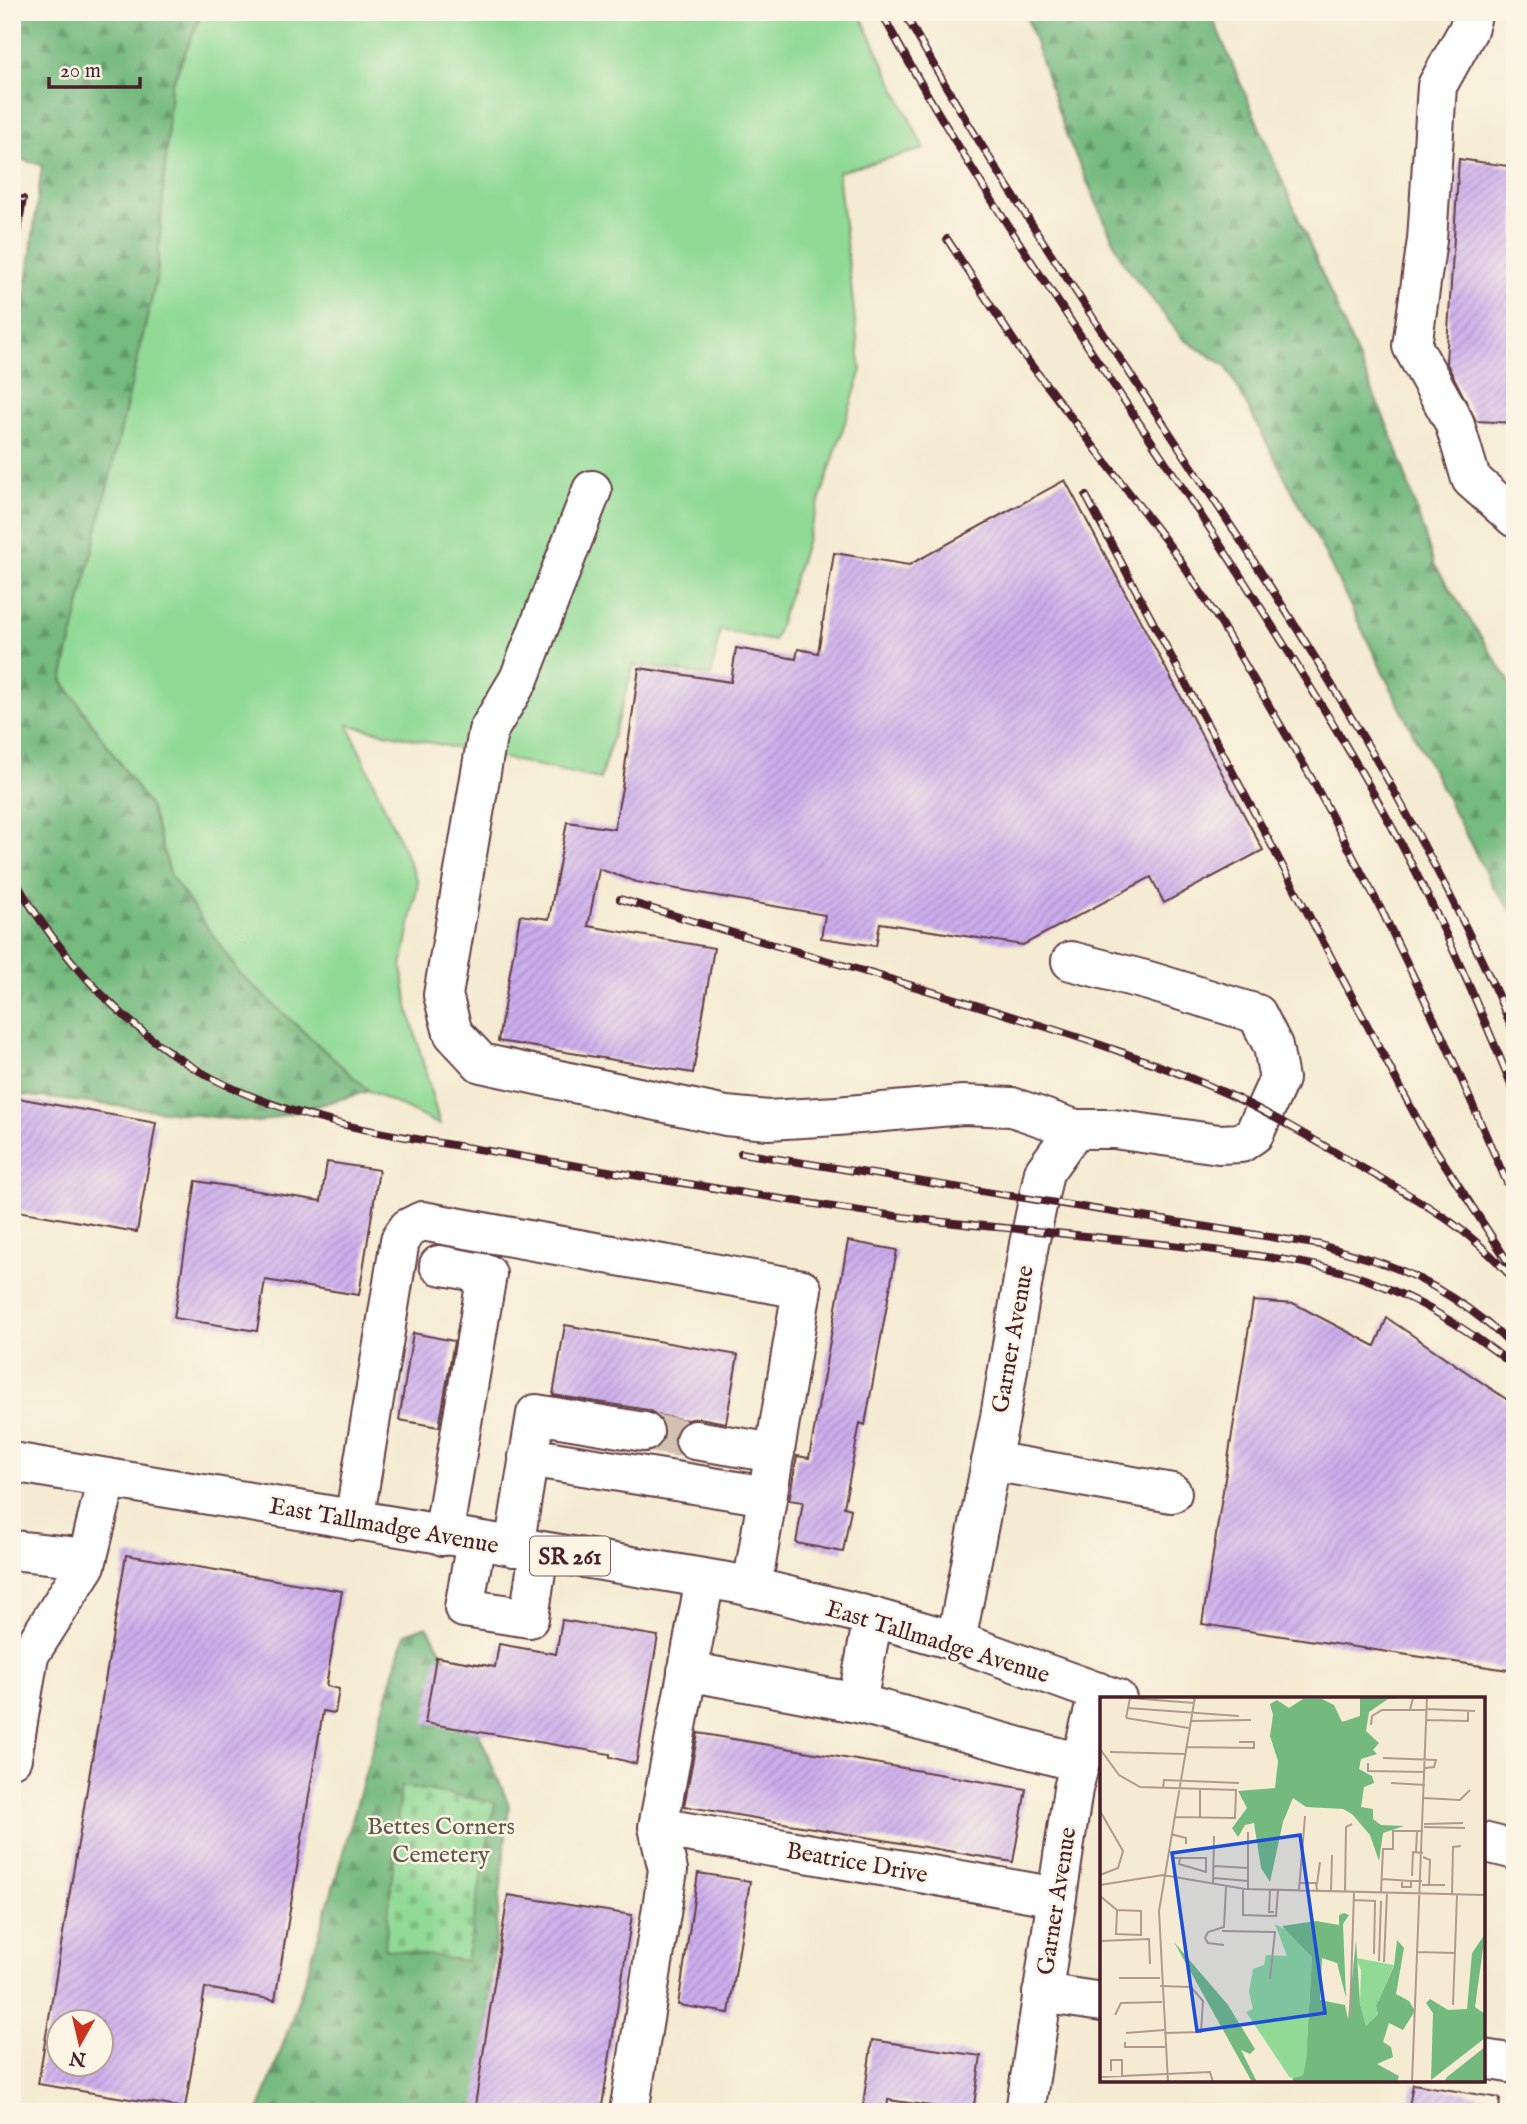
<svg xmlns="http://www.w3.org/2000/svg" width="1527" height="2124" font-family="'IM FELL English',serif">
<style>
.grass{fill:#90da96;stroke:#6d7c60;stroke-width:2}
.forest{fill:url(#forest-firs);stroke:#5f6c55;stroke-width:2}
.cemetery{fill:url(#cemetery-stones);stroke:#6d7c60;stroke-width:2}
.building{fill:url(#building-hatch);fill-rule:evenodd}
.lines{fill:none;stroke-linecap:round;stroke-linejoin:round}
.minor-tunnel{stroke:#d3c2b1;stroke-width:38;stroke-dasharray:38 19;stroke-linecap:butt}
.minor-casing{stroke:#643e44;stroke-width:42}
.major-casing{stroke:#643e44;stroke-width:42}
.minor{stroke:#fff;stroke-width:38}
.major{stroke:#fff;stroke-width:38}
.rail-casing{stroke:#4a1f2b;stroke-width:8}
.rail{stroke:#fcf5e5;stroke-width:5;stroke-dasharray:16;stroke-linecap:butt}
.labels{text-anchor:middle;stroke-width:5;stroke-linejoin:round;paint-order:stroke}
.shield{fill:#fcf5e5;stroke:#7f5f63;stroke-width:2}
.shield-label{font-size:23px;font-weight:bold;fill:#4a1f2b}
.street-label{font-size:24px;fill:#4a1f2b;stroke:#fcf5e5}
.park-label{font-size:24px;fill:#5f574b;stroke:#fcf5e5}
.inset-road{fill:none;stroke:#b1998f;stroke-width:2}
.view{fill:#1d4ed8;fill-opacity:0.15;stroke:#1d4ed8;stroke-width:3.5}
.inset-edge{fill:none;stroke:#4a1f2b;stroke-width:3.5}
</style>
<defs>
<pattern id="forest-firs" width="22" height="20" patternUnits="userSpaceOnUse" patternTransform="scale(1.75)"><rect width="22" height="20" fill="#74ba7f"/><path d="M5 1l3.5 6h-7zM16 11l3.5 6h-7z" fill="#619768"/></pattern>
<pattern id="cemetery-stones" width="16" height="16" patternUnits="userSpaceOnUse" patternTransform="scale(1.75)"><rect width="16" height="16" fill="#90da96"/><path d="M2 7V4a2 2 0 0 1 4 0v3zM10 15v-3a2 2 0 0 1 4 0v3z" fill="#7ebb81"/></pattern>
<pattern id="building-hatch" width="6" height="6" patternUnits="userSpaceOnUse" patternTransform="scale(1.75)"><rect width="6" height="6" fill="#cdaeee"/><path d="M-1 1l2-2M0 6l6-6M5 7l2-2" fill="none" stroke="#a88dc1"/></pattern>
</defs>
<rect width="100%" height="100%" fill="#fcf5e5"/>
<filter id="ink" filterUnits="userSpaceOnUse"><feTurbulence type="fractalNoise" baseFrequency=".0143" numOctaves="2"/><feDisplacementMap in="SourceGraphic" scale="14" xChannelSelector="R" yChannelSelector="G"/><feConvolveMatrix kernelMatrix="1 2 1 2 8 2 1 2 1" color-interpolation-filters="sRGB"/></filter>
<filter id="wash" filterUnits="userSpaceOnUse"><feTurbulence type="fractalNoise" baseFrequency=".00686" numOctaves="4" result="noise"/><feDisplacementMap in="SourceGraphic" scale="28" xChannelSelector="R" yChannelSelector="G"/><feGaussianBlur stdDeviation="1.57" result="paint"/><feColorMatrix in="noise" values="0 0 0 0 0 0 0 0 0 0 0 0 0 0 0 0 0 1.4 0 .05"/><feComposite in="paint" operator="in"/></filter>
<g filter="url(#wash)">
<rect width="100%" height="100%" fill="#f5ebd2"/>
<path class="grass" d="M202,12H859L924,149L838,172L861,373L774,641L720,630L711,676L634,665L600,779L348,725L418,882L402,967L408,1007L440,1125L369,1091L240,974L171,876L150,807L62,680L157,275L171,86Z"/>
<path class="forest" d="M12,12H202L171,86L157,275L62,680L150,807L171,876L240,974L369,1091L259,1122L12,1094V366L24,307L42,165L12,157Z
M1025,12H1210L1396,446L1434,564L1515,690V915L1493,887L1412,731L1312,528L1226,366L1183,339L1123,262L1067,137Z
M427,1626L450,1666L509,1805L479,2103L480,2112H258C319,1957 358,1793 405,1634Z"/>
<path class="cemetery" d="M401,1786L495,1802L466,1961L385,1949Z"/>
<g id="blocks">
<path class="building" d="M1459,159L1515,167V423L1476,421L1446,362Z
M1065,480L1263,850L1164,903L1151,877L1023,945L880,923L876,946L821,938L825,915L637,882L599,869L588,926L714,948L693,1073L498,1041L520,915L549,919L567,822L614,829L622,788L639,668L731,682L736,648L796,659L798,649L818,653L834,553L909,565Z
M12,1097L156,1123L137,1232L12,1210Z
M327,1162L379,1170L359,1295L265,1280L257,1331L174,1318L196,1181L321,1201Z
M848,1241L897,1250L865,1425L860,1423L844,1507L851,1509L843,1552L796,1543L803,1502L789,1500L797,1456L809,1458Z
M1253,1301L1295,1304L1375,1346L1387,1318L1509,1401L1515,1410V1671L1202,1624Z
M565,1325L738,1355L726,1423L699,1418L687,1420L657,1415L648,1410L553,1395Z
M413,1333L454,1341L439,1427L399,1420Z
M126,1555L342,1591L326,1686L339,1689L335,1713L323,1711L275,2000L205,1988L185,2108L38,2084ZM60,2022H102V2064H60Z
M562,1620L658,1636L636,1764L610,1757V1754L425,1723L436,1657L495,1667L499,1644L556,1654Z
M698,1733L1026,1789L1013,1862L684,1806Z
M698,1873L750,1881L729,2013L678,2005Z
M508,1895L632,1915L601,2112H474Z
M872,2040L981,2056L973,2112L888,2100L887,2112H862Z
M1413,2084L1500,2098L1499,2112H1408Z"/>
</g>
</g>
<g filter="url(#ink)">
<use href="#blocks" fill-opacity="0" stroke="#643e44" stroke-width="2"/>
<g class="lines">
<path class="minor-tunnel" d="M644,1432L695,1440"/>
<defs>
<path id="minor" d="M1473,12L1468,30L1437,86L1427,240L1412,346L1454,422L1471,479L1515,518
M592,490L519,679L488,731L443,995L453,1033L481,1063L726,1116L768,1120L837,1116L963,1105L1012,1107L1075,1129
M439,1265L487,1274L443,1536
M695,1440L775,1453
M528,1457L767,1496
M991,1461L1172,1493
M354,1521L400,1240L408,1228L422,1221L802,1289L752,1588
M476,1541L464,1608L529,1618L539,1551
M514,1547L536,1414L644,1432
M12,1550L87,1558
M956,1641L1000,1417L1029,1244L1044,1172L1075,1129H1114L1219,1144L1241,1143L1254,1134L1279,1079L1273,1046L1257,1014L1149,981L1071,961
M687,1671L857,1703L1080,1763
M857,1703L873,1617
M12,1758L29,1655L86,1565L107,1478
M658,1827L1057,1897
M1042,1993L1102,2002
M1483,2059L1515,2064
M629,2112L668,1870L658,1827L705,1579
M1025,2112L1073,1789L1099,1692"/>
<path id="major" d="M12,1462L739,1584L854,1612L956,1641L1117,1699
M1483,1842L1515,1850"/>
</defs>
<use href="#minor" class="minor-casing"/>
<use href="#major" class="major-casing"/>
<use href="#minor" class="minor"/>
<use href="#major" class="major"/>
<defs>
<path id="rail" d="M881,12C991,217 1130,402 1254,597C1316,695 1378,794 1428,897C1460,962 1488,1028 1515,1094
M904,12C964,123 1034,228 1103,333C1253,559 1409,784 1515,1035
M947,239L1022,353L1176,554L1220,622L1312,779L1383,913L1445,1042L1515,1201
M12,264L23,199
M1086,496L1424,1132L1508,1262
M12,875C60,960 137,1043 226,1085C316,1128 416,1138 513,1155C586,1168 659,1179 732,1191C800,1202 867,1213 935,1221C979,1226 1023,1229 1066,1234C1121,1240 1175,1245 1230,1252C1268,1257 1306,1262 1343,1272C1403,1289 1467,1327 1515,1367
M620,899C750,939 881,975 1011,1016C1085,1039 1159,1063 1230,1095C1271,1114 1311,1138 1350,1161C1411,1195 1471,1227 1515,1282
M741,1153L1321,1245C1340,1251 1360,1256 1379,1262C1427,1278 1480,1312 1515,1349"/>
</defs>
<use href="#rail" class="rail-casing"/>
<use href="#rail" class="rail"/>
</g>
</g>
<g class="labels">
<rect class="shield" x="530" y="1536.5" width="80" height="39" rx="5"/>
<g class="shield-label">
<text x="570" y="1564">SR 261</text>
</g>
<g class="street-label">
<text transform="translate(1012 1339) rotate(-80)" y="8">Garner Avenue</text>
<text transform="translate(384 1525) rotate(10)" y="8">East Tallmadge Avenue</text>
<text transform="translate(938 1641) rotate(17)" y="8">East Tallmadge Avenue</text>
<text transform="translate(857 1862) rotate(10)" y="8">Beatrice Drive</text>
<text transform="translate(1056 1901) rotate(-81)" y="8">Garner Avenue</text>
</g>
<g class="park-label">
<text x="441" y="1834">Bettes Corners<tspan x="441" dy="28">Cemetery</tspan></text>
</g>
</g>
<g transform="translate(1100 1697)">
<rect width="385" height="385" fill="#f5ebd2"/>
<path d="M175,227L194,237L212,260L206,363L203,378L190,381L146,315L153,312L149,295L153,272L164,268L166,258L187,259ZM256,261L294,268L276,309L278,317L266,329L260,307L261,273Z" fill="#90da96"/>
<path d="M260,0H308L288,2L269,15L266,34L279,46L273,53L277,57L261,62L259,72L272,79L274,86L264,90L261,110L273,112V122L281,128L304,129L283,136L279,164L270,138L252,117L243,112L206,110L193,101L183,125L170,185L161,171L154,126L145,128L138,140L132,131L147,111L138,94L175,91L178,64L170,39L173,18L170,7L177,3L189,11L203,2H222L234,8L242,25L260,19ZM244,216L249,218L243,227L246,301L237,266L222,261L220,303L245,308L248,322L256,243L260,307L266,329L278,317L276,309L294,269L297,243L304,251L296,297L309,304L315,314L303,333L289,326L283,345L291,350L293,360L277,367L299,379L297,385H194L192,381L203,378L206,363L212,260L182,229L216,224L239,228V218ZM385,237L375,310L385,317V341L331,383L333,316L326,306L330,302L348,313L367,312L372,256ZM74,245L128,308L155,352L150,357L141,353L157,385H152ZM385,350V385H344L347,380Z" fill="#74ba7f"/>
<path class="inset-road" d="M27,11L139,19M327,12L375,14M310,13L313,1H327M26,21L30,1L94,6M26,21L89,31M327,23L368,24V13M91,24L151,23M271,28L272,19L282,13H327M86,50L154,51V45H139M0,52L19,78L40,90L136,93L135,121L74,120M10,55L85,57M283,61L336,63L334,70L325,71M268,66V74L325,75M291,86L325,88M63,92L64,83L139,86M100,93V120M324,101L360,103L370,93M0,114L23,154L18,171L0,178M324,127L363,126M324,130L365,131M71,137L86,141V147M316,156L317,134M323,160L330,163L329,188M73,161H107M80,161L79,167L106,175V161M114,169L148,171M312,179L313,155L323,156M114,181L148,184M282,182L311,184M302,183V190H311V184H322M113,186L114,139M200,186H216L217,193M217,187L220,165M0,188L63,178L145,192L385,198M322,188H345M143,192V218L176,219L178,193M148,192V135M170,193L169,215H174M199,193L205,119M231,193L232,158M245,194L246,130L252,127M281,195L283,152H293V134H323M352,197L353,150L361,149M0,199L17,213L41,214V238L16,237L17,213M254,203L275,204L274,257M122,234L175,235L170,282M0,244L49,242L50,267M124,248L108,246L105,241L108,235L124,230L126,190M317,255L355,256M385,262V313M279,264L281,204M284,265L287,196M19,281H60M60,289L91,290L103,304L101,335L64,336M353,308L357,198M15,318L21,306L62,305M250,320L254,195M26,336L64,333M25,345V350H65M11,374V363H22V380M0,380L110,375L113,385M68,385L59,214L95,0M312,385L327,0"/>
<path class="view" d="M200,138L225,316L97,334L72,156Z"/>
<rect width="385" height="385" class="inset-edge"/>
</g>
<rect width="1527" height="2124" fill="none" stroke="#fcf5e5" stroke-width="42"/>
<g transform="translate(80 2043) rotate(188)"><circle r="33" fill="#fcf5e5" stroke="#b59f9b" stroke-width="2"/>
<path d="M0-5L12 26L0 18L-12 26Z" fill="#c8321e"/>
<text y="-10" font-size="19" font-weight="bold" text-anchor="middle" fill="#4a1f2b">N</text>
</g>
<path d="M49 77v10h91v-10" fill="none" stroke="#4a1f2b" stroke-width="3.5"/>
<text x="60" y="77" font-size="21" fill="#4a1f2b" stroke="#fcf5e5" stroke-width="5" paint-order="stroke">20 m</text>
</svg>
